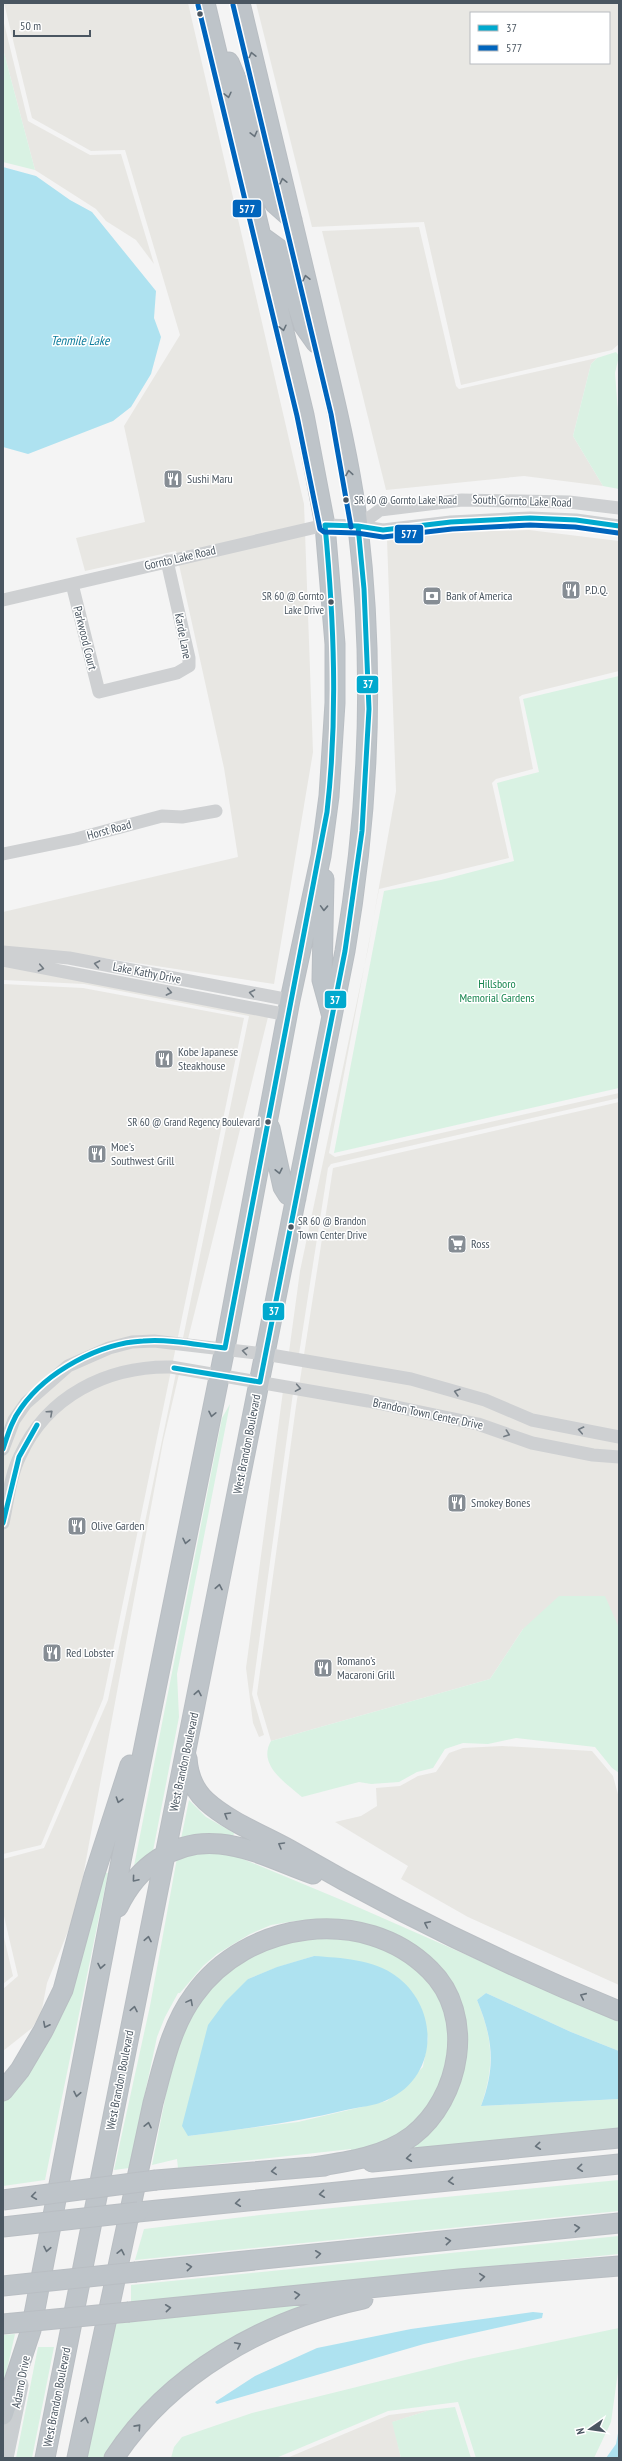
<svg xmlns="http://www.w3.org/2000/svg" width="622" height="2461" font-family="'PT Sans Narrow',sans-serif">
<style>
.commercial{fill:#e8e7e3;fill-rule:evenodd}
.green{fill:#d9f2e3;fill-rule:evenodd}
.water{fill:#aee2f0}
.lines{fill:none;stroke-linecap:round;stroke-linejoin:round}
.highway-casing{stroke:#b9bec3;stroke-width:21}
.minor{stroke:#ced0d2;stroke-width:13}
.major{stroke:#caced1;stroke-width:17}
.highway{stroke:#bec4c9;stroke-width:19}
.highway-bridge-casing{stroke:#b9bec3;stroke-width:21;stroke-linecap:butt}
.highway-bridge{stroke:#bec4c9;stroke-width:19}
.bus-1-casing{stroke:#fff;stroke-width:8}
.bus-2-casing{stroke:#fff;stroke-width:8}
.bus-1{stroke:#00a9ce;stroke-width:5}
.bus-2{stroke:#0065bd;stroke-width:5}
.oneway{stroke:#67727b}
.oneway2{stroke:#727b83}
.bus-dot{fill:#4a5661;stroke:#fff;stroke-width:1.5}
.labels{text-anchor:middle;stroke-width:3;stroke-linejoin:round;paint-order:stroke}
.bus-label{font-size:11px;fill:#4a5661;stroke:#fff;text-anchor:start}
.poi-label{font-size:12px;fill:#4a5661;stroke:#fff;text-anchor:start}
.street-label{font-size:12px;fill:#4a5661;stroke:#fff}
.park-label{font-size:12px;fill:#17864f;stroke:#fff}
.water-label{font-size:13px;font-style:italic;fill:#0c7c9b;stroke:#fff}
.line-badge{stroke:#fff;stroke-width:1.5}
.badge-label{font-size:11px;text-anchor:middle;font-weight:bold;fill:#fff}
</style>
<rect width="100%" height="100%" fill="#f4f4f4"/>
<path class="commercial" d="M4,3H188L304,504L313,752L274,984L71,953L3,947V912L238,857L224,768L176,551L85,571L76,538L145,522L124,426L180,335L125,150L91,151L32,118Z
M256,3H619V344L612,350L461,385L424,222L312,227ZM471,13H609V63H471Z
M3,19L28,121L90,155L121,154L154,264L136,240L106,221L96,209L35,170L3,49Z
M419,227L456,386L459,389L597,358L591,364L573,436L603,486L524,476L386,490L322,231Z
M529,530L619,541V671L522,695L519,697L533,769L496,779L492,783L509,858L379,889L329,1153L335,1157L619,1093V1098L331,1164L328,1168L299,1354L289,1352L300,1271L368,949L396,791L387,539L432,533Z
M3,965L268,1017L188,1339L183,1338L249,1016L84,984L3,980Z
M3,984L83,988L244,1018L103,1699L41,1845L3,1854Z
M619,1102V1628L523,1629L490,1679L271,1741L257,1694L296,1406L333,1168Z
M176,1373L179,1374L163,1442L77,1909L47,1983L41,2014L32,2028L3,2051V1989L18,1976L3,1912V1859L44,1848L108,1700Z
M283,1391L293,1393L252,1694L264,1735L259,1737L253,1723L246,1668Z
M502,1746L592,1751L613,1776L619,1798V1985L468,1917L401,1879L408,1866L335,1822L361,1816L377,1806L376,1788L400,1786L418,1776L436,1772L449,1753L463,1748Z
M3,1933L13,1976L3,1984Z
M430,2410L393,2422L401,2458H287L389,2415Z"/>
<path class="green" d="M3,49L35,170L3,162Z
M616,352L619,356L615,373L619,425V489L603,486L573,436L591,364L597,358Z
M619,676V1088L334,1153L384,891L441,880L514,861L497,783L539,772L523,699Z
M230,1404L177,1674L179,1717L153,1851L134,1866L222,1418Z
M559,1596H605L619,1628V1773L612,1768L595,1747L516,1738L488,1744L463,1743L445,1749L433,1768L417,1772L399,1782L371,1784L359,1782L302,1797C286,1783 257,1765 271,1741L490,1679L523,1629Z
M189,1800L206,1817L234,1833L233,1837L181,1839Z
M214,1852L231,1854L344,1901L619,2022V2051L571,2032L486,1993L477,2000C493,2039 495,2065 481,2106L619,2099V2130L403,2154L438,2118L456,2007L376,1928L339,1920L295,1921L271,1925L250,1934L217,1954L203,1966L180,1993H178L165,2017L157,2037L129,2168L114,2170L150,2006L177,1858L199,1853Z
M101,1872L108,1873L45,2180L3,2186V2102L17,2085Z
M340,1934L409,1959L438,1995L445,2012L450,2048L438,2094L403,2135L352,2155L351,2149L178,2168L177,2159L152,2165L168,2084L180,2033L209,1985L269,1945ZM314,1956L396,1976L416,1999L428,2038L423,2067L387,2101L298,2122L188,2136L248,1979L278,1967Z
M619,2180V2211L135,2260L144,2229L260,2215Z
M619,2236V2254L131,2302V2285Z
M308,2303V2307L261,2324L107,2458H84L113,2324Z
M619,2328V2365L611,2422L594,2458H476L458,2402L388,2411L276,2458H171L174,2447L182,2437L252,2413L469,2359Z
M15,2334L3,2387V2335Z
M38,2347H54L32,2458H16Z
M455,2407L471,2458H401L392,2422L430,2410Z"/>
<path class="water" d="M3,167L36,176L70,200L92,212L156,291L154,318L161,337L151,374L131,407L113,421L28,454L3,447Z
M314,1956C341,1958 373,1959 396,1976C440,2008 439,2077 387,2100C375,2106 359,2107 346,2110C294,2123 241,2129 188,2136L182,2126L208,2025L225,2002L248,1979L277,1967Z
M486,1993L571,2032L619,2051V2099L481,2106C496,2066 493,2039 477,2000Z
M533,2312L543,2313L542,2318L424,2344L217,2404L215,2402L255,2376L317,2348L411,2329Z
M619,2428V2458H606L616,2444Z"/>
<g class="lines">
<defs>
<path id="highway" d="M229,62L245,100L268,192L275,204L292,219
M261,236L279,249L304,326L316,343
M324,879L322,980L331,1013
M270,1128L283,1187L288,1195L296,1198
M187,1758C188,1774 194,1790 206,1801C229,1822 263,1835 290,1850C395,1911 506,1965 619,2011
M118,1907C137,1867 174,1839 220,1844C252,1847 284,1864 313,1874
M3,2091L20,2070L43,2031L63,1990L94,1876L130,1765
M372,2162L619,2138
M156,2180L325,2166
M138,2212L619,2164
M136,2272L619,2223
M129,2312L459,2279L619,2266
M3,2415L31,2330L121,1861L225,1348L290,1000L321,856L329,796L335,703V644L325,525L304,415L205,3
M45,2458L345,951C369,810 375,669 358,527C349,452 329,378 312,304C288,204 264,103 240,3
M77,2458L153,2103C163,2066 171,2026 194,1995C246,1921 364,1904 430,1970C476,2015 461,2098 412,2136C384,2157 347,2162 313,2167
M114,2458C170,2373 265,2320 363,2299"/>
</defs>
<use href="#highway" class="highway-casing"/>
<path class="minor" d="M358,526L380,510L462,500L569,502L619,508
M72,584L99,692L177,673L189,666V658L167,561
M3,600L325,525L358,526L383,530L451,522L530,518L576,520L619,526
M3,854L76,839L162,816L182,817L216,811
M3,952L69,958L290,1000
M3,960L288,1015
M3,1449L14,1420L26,1403L68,1366L109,1348L132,1342L154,1341L265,1354L411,1379L485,1400L532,1420L619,1437
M3,1523C8,1501 10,1476 20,1456C47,1396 107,1366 171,1367L368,1401L478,1424L532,1443L593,1455L619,1457"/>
<path class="major" d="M5,2458L20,2385"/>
<use href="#highway" class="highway"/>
<defs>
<path id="highway-bridge" d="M3,2200L156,2180
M3,2227L138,2212
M3,2286L136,2272
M3,2324L129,2312"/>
</defs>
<use href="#highway-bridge" class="highway-bridge-casing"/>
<use href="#highway-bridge" class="highway-bridge"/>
<defs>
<path id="bus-1" d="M174,1368L260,1382L345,951L362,831L369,709L364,589L358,526
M3,1449C8,1434 12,1420 21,1408C47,1371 100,1343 143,1341C171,1339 198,1345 225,1348L327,812C338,716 334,621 325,525L358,526L383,530L451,522L530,518L576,520L619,526
M3,1523L19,1457L37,1425"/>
<path id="bus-2" d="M198,5L297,416L320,529L324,532L357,533L383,537L452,529L530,525L575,527L618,533
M233,5L331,414L351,527"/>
</defs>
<use href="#bus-1" class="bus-1-casing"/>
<use href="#bus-2" class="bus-2-casing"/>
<use href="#bus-1" class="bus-1"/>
<use href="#bus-2" class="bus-2"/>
</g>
<defs><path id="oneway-chevron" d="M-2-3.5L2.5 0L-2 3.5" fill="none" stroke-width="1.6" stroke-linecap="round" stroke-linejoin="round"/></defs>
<g class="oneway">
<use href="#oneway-chevron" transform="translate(252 55) rotate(-103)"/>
<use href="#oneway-chevron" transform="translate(228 95) rotate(77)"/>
<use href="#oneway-chevron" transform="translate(254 134) rotate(76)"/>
<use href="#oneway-chevron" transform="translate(283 181) rotate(-103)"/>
<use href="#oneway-chevron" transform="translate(306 278) rotate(-103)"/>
<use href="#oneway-chevron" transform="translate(283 328) rotate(77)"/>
<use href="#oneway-chevron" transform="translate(349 473) rotate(-99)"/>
<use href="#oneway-chevron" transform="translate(324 908) rotate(92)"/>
<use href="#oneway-chevron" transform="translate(279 1171) rotate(78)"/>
<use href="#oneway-chevron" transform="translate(212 1414) rotate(102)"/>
<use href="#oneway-chevron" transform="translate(186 1541) rotate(102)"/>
<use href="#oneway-chevron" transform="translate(219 1587) rotate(-79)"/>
<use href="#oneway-chevron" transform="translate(198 1693) rotate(-79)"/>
<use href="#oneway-chevron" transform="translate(119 1800) rotate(108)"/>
<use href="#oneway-chevron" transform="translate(227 1815) rotate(-149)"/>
<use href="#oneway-chevron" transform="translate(281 1845) rotate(-150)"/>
<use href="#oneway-chevron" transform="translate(135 1879) rotate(130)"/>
<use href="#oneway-chevron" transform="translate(427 1924) rotate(-154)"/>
<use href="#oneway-chevron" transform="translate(148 1939) rotate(-79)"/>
<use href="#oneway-chevron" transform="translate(101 1966) rotate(101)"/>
<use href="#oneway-chevron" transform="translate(583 1996) rotate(-156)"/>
<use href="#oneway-chevron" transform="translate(190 2002) rotate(-62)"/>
<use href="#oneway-chevron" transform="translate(134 2009) rotate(-79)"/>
<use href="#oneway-chevron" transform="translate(46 2025) rotate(117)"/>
<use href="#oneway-chevron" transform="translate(77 2094) rotate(101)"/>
<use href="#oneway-chevron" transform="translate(148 2125) rotate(-78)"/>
<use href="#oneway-chevron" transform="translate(538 2146) rotate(174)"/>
<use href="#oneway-chevron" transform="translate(409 2158) rotate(174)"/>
<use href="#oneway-chevron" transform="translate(580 2168) rotate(174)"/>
<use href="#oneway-chevron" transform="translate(274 2171) rotate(175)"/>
<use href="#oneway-chevron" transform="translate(451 2181) rotate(174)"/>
<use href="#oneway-chevron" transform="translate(322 2194) rotate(174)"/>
<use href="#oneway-chevron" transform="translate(34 2196) rotate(172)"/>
<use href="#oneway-chevron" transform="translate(238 2203) rotate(174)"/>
<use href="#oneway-chevron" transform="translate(577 2228) rotate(-6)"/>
<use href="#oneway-chevron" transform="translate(448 2241) rotate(-6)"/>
<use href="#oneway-chevron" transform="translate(47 2249) rotate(101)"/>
<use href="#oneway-chevron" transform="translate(121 2252) rotate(-78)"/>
<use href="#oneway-chevron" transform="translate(318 2254) rotate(-6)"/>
<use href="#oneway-chevron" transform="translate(189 2267) rotate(-6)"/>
<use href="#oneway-chevron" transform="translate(482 2277) rotate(-5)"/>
<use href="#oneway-chevron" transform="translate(297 2295) rotate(-6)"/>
<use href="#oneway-chevron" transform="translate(168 2308) rotate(-6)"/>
<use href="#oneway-chevron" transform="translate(238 2345) rotate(-27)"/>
<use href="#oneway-chevron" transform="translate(85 2420) rotate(-78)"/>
<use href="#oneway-chevron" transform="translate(138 2427) rotate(-48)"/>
</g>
<g class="oneway2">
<use href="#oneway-chevron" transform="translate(97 964) rotate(-169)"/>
<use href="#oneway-chevron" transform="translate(41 968) rotate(12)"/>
<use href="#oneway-chevron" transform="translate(169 992) rotate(11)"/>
<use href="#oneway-chevron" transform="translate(252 993) rotate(-169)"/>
<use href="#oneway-chevron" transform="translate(245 1351) rotate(-172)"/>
<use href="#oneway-chevron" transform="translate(298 1388) rotate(10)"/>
<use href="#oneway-chevron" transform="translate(457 1392) rotate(-164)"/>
<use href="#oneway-chevron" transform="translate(50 1413) rotate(-42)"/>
<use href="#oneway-chevron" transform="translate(581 1430) rotate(-168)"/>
<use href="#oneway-chevron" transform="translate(507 1434) rotate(20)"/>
</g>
<defs>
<symbol id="restaurant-square" viewBox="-11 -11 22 22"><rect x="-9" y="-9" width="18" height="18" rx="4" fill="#868d94" stroke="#fff"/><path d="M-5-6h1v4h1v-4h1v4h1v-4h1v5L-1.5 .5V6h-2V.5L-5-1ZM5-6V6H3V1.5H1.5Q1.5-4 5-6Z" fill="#fff"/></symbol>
<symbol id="bank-square" viewBox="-11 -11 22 22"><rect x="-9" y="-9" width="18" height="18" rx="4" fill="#868d94" stroke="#fff"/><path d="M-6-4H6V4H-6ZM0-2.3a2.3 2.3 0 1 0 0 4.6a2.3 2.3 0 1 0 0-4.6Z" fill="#fff"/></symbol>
<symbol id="supermarket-square" viewBox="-11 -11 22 22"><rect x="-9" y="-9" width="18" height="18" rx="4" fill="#868d94" stroke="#fff"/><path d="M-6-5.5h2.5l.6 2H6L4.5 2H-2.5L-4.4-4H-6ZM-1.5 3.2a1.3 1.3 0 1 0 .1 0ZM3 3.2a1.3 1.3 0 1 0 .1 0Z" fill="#fff"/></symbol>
</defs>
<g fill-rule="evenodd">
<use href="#restaurant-square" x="162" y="468" width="22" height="22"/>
<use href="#restaurant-square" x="560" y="579" width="22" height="22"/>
<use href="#bank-square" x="421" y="585" width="22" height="22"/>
<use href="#restaurant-square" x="153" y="1048" width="22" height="22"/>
<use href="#restaurant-square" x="86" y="1143" width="22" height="22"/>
<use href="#supermarket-square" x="446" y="1233" width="22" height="22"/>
<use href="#restaurant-square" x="446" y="1492" width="22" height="22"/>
<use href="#restaurant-square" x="66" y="1515" width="22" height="22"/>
<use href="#restaurant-square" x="41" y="1642" width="22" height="22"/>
<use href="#restaurant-square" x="312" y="1657" width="22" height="22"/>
</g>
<g class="bus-dot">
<circle cx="200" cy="14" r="3.5"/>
<circle cx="346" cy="500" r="3.5"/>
<circle cx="331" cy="602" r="3.5"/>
<circle cx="268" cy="1122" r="3.5"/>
<circle cx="291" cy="1227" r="3.5"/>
</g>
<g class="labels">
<g class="bus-label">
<text x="354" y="504">SR 60 @ Gornto Lake Road</text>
<text x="324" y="600" text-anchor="end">SR 60 @ Gornto<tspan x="324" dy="14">Lake Drive</tspan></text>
<text x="260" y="1126" text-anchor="end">SR 60 @ Grand Regency Boulevard</text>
<text x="298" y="1225">SR 60 @ Brandon<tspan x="298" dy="14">Town Center Drive</tspan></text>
</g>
<g class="poi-label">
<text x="187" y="483">Sushi Maru</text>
<text x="585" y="594">P.D.Q.</text>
<text x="446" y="600">Bank of America</text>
<text x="178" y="1056">Kobe Japanese<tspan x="178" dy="14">Steakhouse</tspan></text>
<text x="111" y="1151">Moe's<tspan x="111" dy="14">Southwest Grill</tspan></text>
<text x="471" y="1248">Ross</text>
<text x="471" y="1507">Smokey Bones</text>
<text x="91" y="1530">Olive Garden</text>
<text x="66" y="1657">Red Lobster</text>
<text x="337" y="1665">Romano's<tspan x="337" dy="14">Macaroni Grill</tspan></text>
</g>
<g class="street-label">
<text transform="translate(522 501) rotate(2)" y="4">South Gornto Lake Road</text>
<text transform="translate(180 558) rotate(-13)" y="4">Gornto Lake Road</text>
<text transform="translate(183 636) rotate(79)" y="4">Karde Lane</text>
<text transform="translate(85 638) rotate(76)" y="4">Parkwood Court</text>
<text transform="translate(109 830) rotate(-15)" y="4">Horst Road</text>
<text transform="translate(147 973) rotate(11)" y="4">Lake Kathy Drive</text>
<text transform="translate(428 1414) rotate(12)" y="4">Brandon Town Center Drive</text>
<text transform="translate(247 1444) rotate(-79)" y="4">West Brandon Boulevard</text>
<text transform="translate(184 1762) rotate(-78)" y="4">West Brandon Boulevard</text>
<text transform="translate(120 2080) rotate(-79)" y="4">West Brandon Boulevard</text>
<text transform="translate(21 2382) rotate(-79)" y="4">Adamo Drive</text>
<text transform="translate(57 2397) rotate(-79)" y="4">West Brandon Boulevard</text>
</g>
<g class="park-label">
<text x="497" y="988">Hillsboro<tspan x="497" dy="14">Memorial Gardens</tspan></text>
</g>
<g class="water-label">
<text x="80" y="345">Tenmile Lake</text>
</g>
</g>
<g class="line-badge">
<rect x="232" y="199" width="30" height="19" rx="4" fill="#0065bd"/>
<rect x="394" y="524" width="30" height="20" rx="4" fill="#0065bd"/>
<rect x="356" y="675" width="23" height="19" rx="4" fill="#00a9ce"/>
<rect x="324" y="990" width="23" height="19" rx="4" fill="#00a9ce"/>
<rect x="262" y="1302" width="23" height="19" rx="4" fill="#00a9ce"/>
</g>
<g class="badge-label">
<text x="247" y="213">577</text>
<text x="409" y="538">577</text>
<text x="368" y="688">37</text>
<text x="335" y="1004">37</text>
<text x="274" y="1315">37</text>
</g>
<rect width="622" height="2461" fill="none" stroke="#4a5661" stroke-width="8"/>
<rect x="470" y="12" width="140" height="52" fill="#ffffff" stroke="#b7bbc0"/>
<rect x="478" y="25" width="20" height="6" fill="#00a9ce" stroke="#b7bbc0"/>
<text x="506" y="32" font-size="12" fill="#4a5661">37</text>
<rect x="478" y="45" width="20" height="6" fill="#0065bd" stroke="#b7bbc0"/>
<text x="506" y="52" font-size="12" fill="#4a5661">577</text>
<g transform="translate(590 2429) rotate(257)" stroke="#ffffff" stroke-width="3" paint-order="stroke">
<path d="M0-3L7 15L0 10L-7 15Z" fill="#4a5661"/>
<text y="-6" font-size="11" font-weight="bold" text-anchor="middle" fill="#4a5661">N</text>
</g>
<path d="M14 30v6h76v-6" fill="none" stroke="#4a5661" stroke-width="2"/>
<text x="20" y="30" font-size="12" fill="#4a5661" stroke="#ffffff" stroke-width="3" paint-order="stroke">50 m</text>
</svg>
